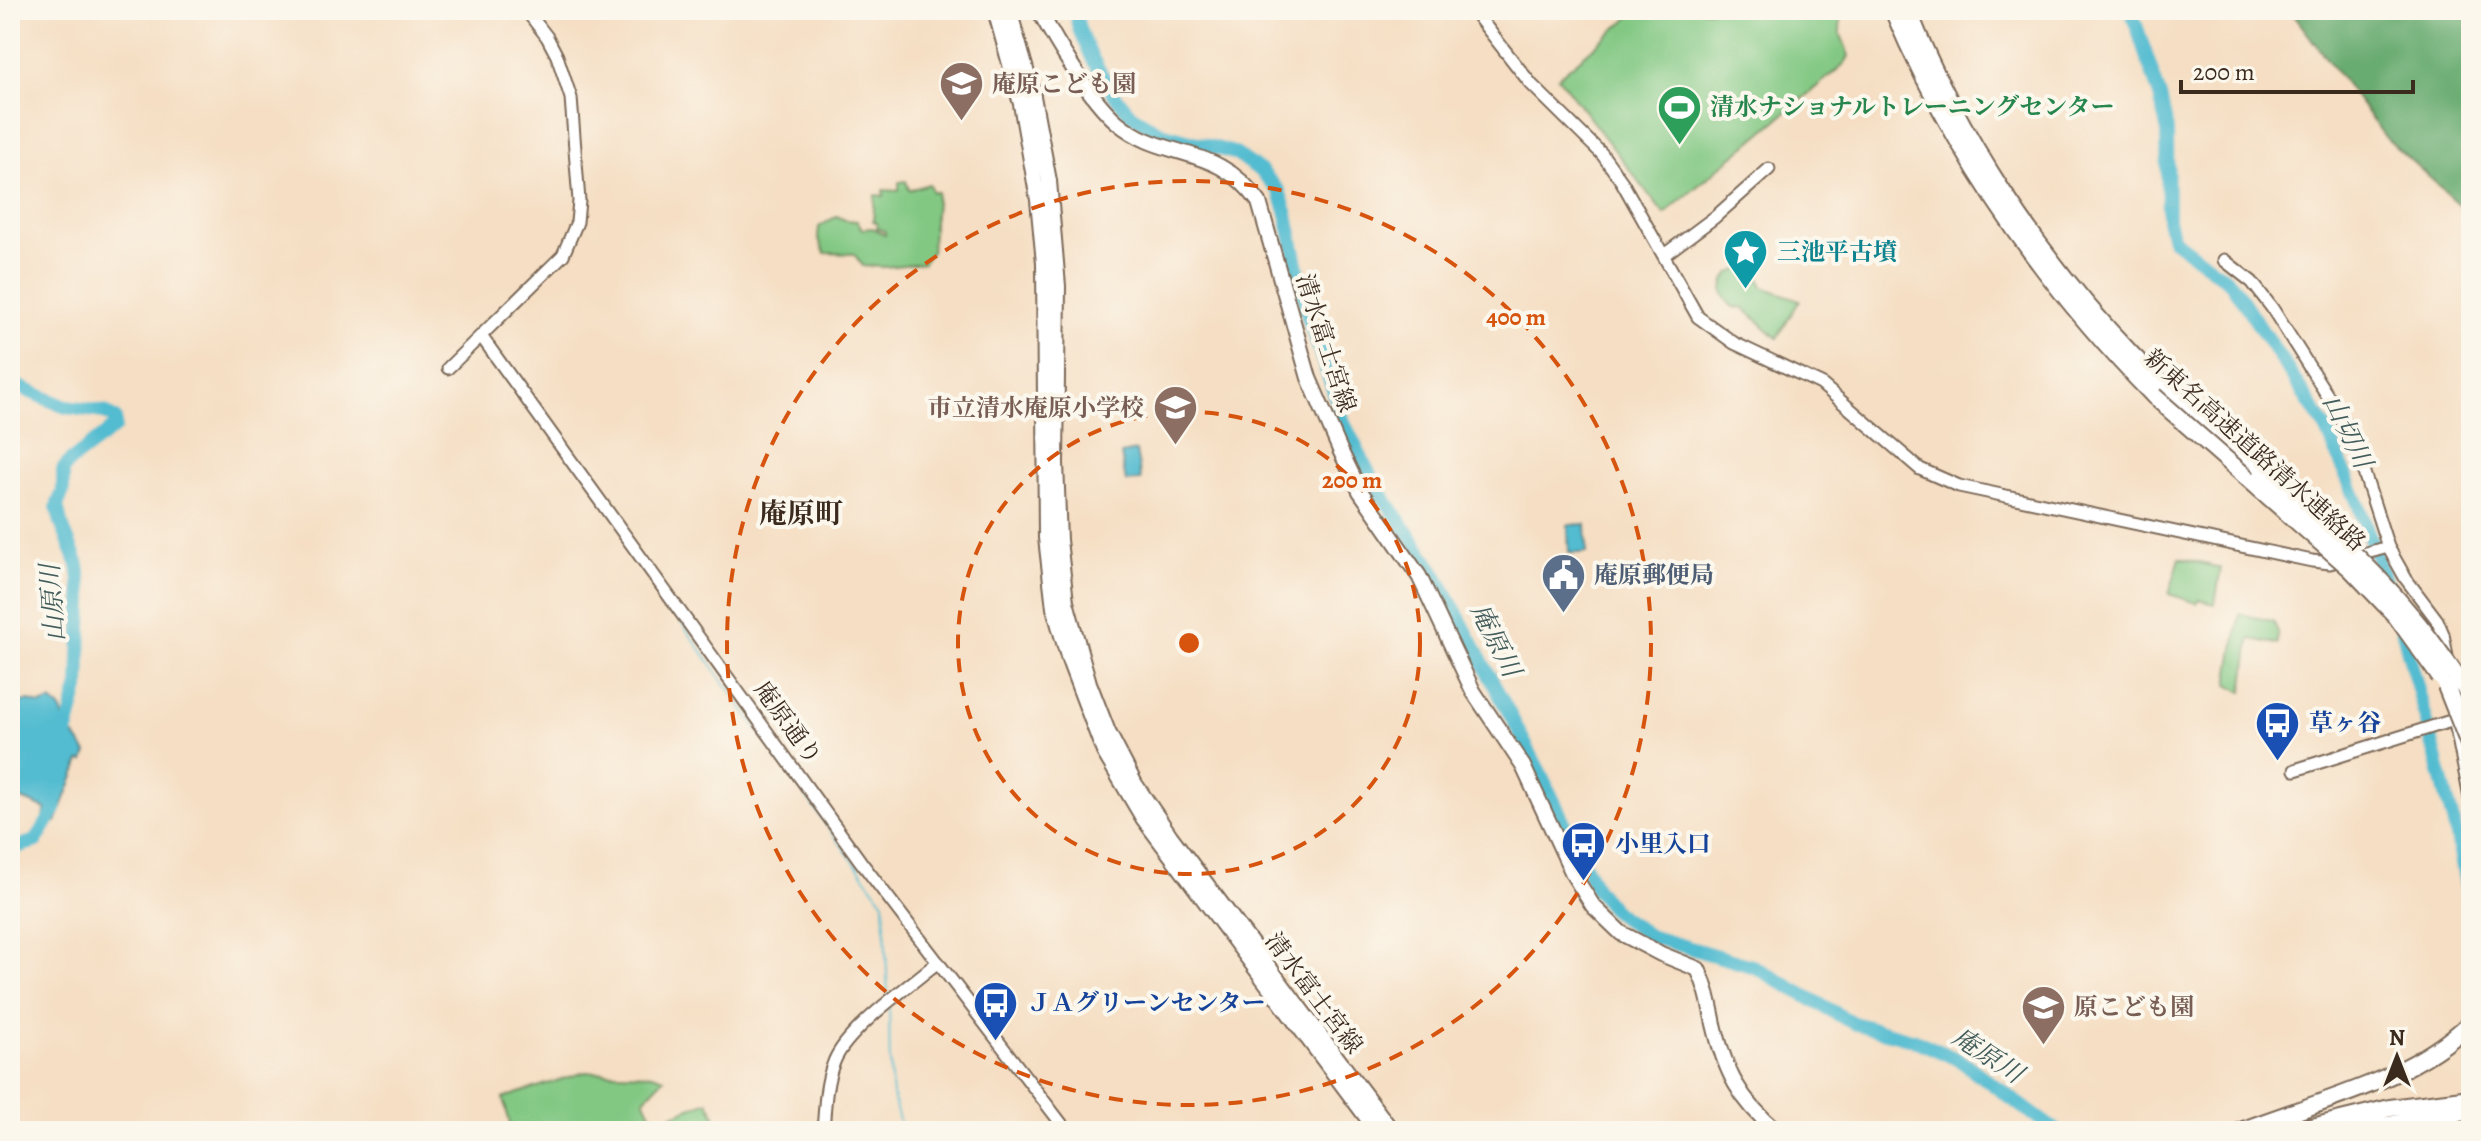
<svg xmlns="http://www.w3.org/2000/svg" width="2481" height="1141" font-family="Alegreya,'Noto Serif JP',serif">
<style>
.green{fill:#82c883;stroke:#5e7950;stroke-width:2}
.forest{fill:#69ac71;stroke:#526b48;stroke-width:2}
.water{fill:#53bcd0;stroke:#477377;stroke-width:2}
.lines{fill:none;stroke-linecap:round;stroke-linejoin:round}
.stream{stroke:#53bcd0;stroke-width:2}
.river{stroke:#53bcd0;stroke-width:14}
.minor-casing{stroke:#7c6958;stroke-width:15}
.major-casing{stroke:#7c6958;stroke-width:18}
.highway-casing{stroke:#7c6958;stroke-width:20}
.minor{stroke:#fff;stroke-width:11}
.major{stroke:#fff;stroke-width:14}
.highway{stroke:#fff;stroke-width:16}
.highway-bridge-casing{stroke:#7c6958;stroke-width:20;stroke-linecap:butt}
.highway-bridge{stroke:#fff;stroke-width:16}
.ring{fill:none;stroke:#d7540e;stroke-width:4;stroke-dasharray:14 10}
.labels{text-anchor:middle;stroke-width:8;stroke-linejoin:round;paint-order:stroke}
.education-label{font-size:24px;font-weight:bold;fill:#785e54;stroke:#fbf7ec;text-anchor:start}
.leisure-label{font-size:24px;font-weight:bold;fill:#27864d;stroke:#fbf7ec;text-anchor:start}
.culture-label{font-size:24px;font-weight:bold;fill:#0d838f;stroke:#fbf7ec;text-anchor:start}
.street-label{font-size:24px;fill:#3b2a1e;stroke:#fbf7ec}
.service-label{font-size:24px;font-weight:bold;fill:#4e5e75;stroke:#fbf7ec;text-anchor:start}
.transit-label{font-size:24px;font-weight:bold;fill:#164399;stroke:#fbf7ec;text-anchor:start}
.water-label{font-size:26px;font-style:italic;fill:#435d5c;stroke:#fbf7ec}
.quarter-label{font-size:28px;font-weight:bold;fill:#3b2a1e;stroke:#fbf7ec}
.centre{fill:#d7540e;stroke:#fbf7ec;stroke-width:4}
.ring-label{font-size:24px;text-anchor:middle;font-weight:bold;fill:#d7540e;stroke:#fbf7ec;stroke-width:8;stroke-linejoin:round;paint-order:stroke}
</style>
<rect width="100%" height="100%" fill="#fbf7ec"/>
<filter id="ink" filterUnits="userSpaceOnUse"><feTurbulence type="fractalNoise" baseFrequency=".0125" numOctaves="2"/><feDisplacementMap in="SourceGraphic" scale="16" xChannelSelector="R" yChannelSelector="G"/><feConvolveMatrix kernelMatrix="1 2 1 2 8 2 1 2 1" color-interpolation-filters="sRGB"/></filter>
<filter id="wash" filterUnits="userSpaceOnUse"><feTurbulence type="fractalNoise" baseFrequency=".006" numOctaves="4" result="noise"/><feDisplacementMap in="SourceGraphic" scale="32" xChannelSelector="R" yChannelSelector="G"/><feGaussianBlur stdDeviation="1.8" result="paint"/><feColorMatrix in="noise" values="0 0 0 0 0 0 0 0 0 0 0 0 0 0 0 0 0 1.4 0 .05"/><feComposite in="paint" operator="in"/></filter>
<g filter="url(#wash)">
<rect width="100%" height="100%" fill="#f5dec3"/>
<path class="green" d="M1638,10H1841L1840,32L1849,56L1845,63L1664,214L1558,77Z
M906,181L909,190L929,184L932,192H937L931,252L923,263L884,267L863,266L854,254L825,253L818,238L819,227L837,216L845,220L857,221L862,229L873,228L885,235V231L877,228V224L873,221L875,195L884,196L883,190L899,191V182Z
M1745,268L1759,276L1763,287L1800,300L1777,338L1745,309L1733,307C1721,297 1720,285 1730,273Z
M2180,558L2221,568L2215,604L2199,600L2197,603L2169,594Z
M2240,614L2273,621L2278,632V644L2250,639L2243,692L2228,684Z
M585,1072L653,1074L664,1078L644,1099L655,1122L708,1101L723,1131H512L503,1098Z"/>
<path class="forest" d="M2293,10H2471V215L2386,138L2293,14Z"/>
<path class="water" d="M1136,451L1141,480L1126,482L1121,454Z
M1586,524L1587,553H1569L1568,525Z
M29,701L41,705L51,701L60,708L68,732L75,736L87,753L84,761H80L56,822L43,817L46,809L10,794C10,765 13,737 13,707L20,706L21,702Z"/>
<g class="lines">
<path class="stream" d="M678,618L832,833L884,902L888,997
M889,1007C890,1048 887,1093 903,1131"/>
<path class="river" d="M1075,10L1079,29L1092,58L1112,92L1131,115L1161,133L1234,153L1261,171L1279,191L1287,214L1307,314L1345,425L1374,483L1436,574L1539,770L1596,889L1616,913L1649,936L1755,967L1853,1023L1915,1040L1961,1061L2056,1131
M2131,10L2160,96L2167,128L2168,220L2173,239L2231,283L2327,430L2357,501L2387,587
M10,383L66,407L104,412L115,419V427L69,462L63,470V491L57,506L61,523L78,565L82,598L79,685L63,745
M2402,629L2457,836L2471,911
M10,849L36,841L55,809L56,802"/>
</g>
</g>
<g filter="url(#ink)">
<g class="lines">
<defs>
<path id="minor" d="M1473,10L1531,84L1602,154L1622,182L1698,317L1734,343L1821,384L1920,469L1959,486L2312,561L2330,563L2388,547
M1664,255L1715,217L1769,169
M2224,260L2252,282L2272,308L2341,417L2354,442L2388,547L2406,579L2437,620L2443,634L2448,662
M481,336L861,862L1067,1131
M448,368L563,255L577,222L579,201L571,98L557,56L547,37L526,10
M2455,723L2471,803
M2295,770L2454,720
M823,1131C825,1108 825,1084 834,1062C846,1030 909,986 938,962"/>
<path id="major" d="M995,10L1021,104L1038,200L1044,263L1046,538L1054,608L1069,660L1104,752L1143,818L1377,1131
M1009,10L1032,91L1049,181L1058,286L1056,463L1059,540L1066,602L1089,683L1108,732L1135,784L1171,837L1392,1131
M1039,10C1056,42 1089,98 1117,122C1164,162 1217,142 1259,202L1309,378L1340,450L1360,491L1419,576L1473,691L1523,766L1574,876L1593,906L1621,933L1661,954L1698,969C1707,987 1710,1005 1714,1024C1725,1071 1739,1100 1777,1131"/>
<path id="highway" d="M1893,10C1955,156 2043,283 2154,396
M1908,10C1958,136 2038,257 2132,355C2173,397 2218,435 2262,474
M2241,1131C2320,1100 2409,1082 2471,1022
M2296,1131L2390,1108L2471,1098
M2354,1131L2471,1111"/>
</defs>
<use href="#minor" class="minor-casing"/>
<use href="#major" class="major-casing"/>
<use href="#highway" class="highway-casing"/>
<use href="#minor" class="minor"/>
<use href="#major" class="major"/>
<use href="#highway" class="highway"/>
<defs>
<path id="highway-bridge" d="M2154,396L2351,569L2396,616L2440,677
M2262,474C2314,517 2366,560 2409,613C2432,639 2451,669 2471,697
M2446,686L2471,749"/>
</defs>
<use href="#highway-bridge" class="highway-bridge-casing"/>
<use href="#highway-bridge" class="highway-bridge"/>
</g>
</g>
<g class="ring">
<circle cx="1189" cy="643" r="231"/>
<circle cx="1189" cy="643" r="462"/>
</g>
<defs>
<symbol id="school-pin" viewBox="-11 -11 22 30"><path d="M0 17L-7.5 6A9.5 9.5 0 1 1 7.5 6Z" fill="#8d6e63" stroke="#fbf7ec"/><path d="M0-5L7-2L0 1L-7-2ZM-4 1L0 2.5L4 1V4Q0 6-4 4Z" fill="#fff"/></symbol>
<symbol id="stadium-pin" viewBox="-11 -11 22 30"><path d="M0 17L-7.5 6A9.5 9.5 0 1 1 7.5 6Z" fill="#2e9e5b" stroke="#fbf7ec"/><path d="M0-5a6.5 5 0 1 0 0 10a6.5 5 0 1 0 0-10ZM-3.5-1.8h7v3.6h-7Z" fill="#fff"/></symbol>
<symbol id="sight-pin" viewBox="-11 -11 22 30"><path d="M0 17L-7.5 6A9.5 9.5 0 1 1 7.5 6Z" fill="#0f9aa8" stroke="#fbf7ec"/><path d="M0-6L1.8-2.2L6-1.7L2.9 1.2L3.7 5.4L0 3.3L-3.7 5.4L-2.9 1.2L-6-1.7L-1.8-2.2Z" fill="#fff"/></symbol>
<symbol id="civic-pin" viewBox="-11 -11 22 30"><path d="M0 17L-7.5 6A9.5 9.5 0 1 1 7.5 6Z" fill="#5c6f8a" stroke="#fbf7ec"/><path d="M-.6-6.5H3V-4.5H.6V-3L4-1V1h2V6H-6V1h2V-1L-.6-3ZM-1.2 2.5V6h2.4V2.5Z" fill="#fff"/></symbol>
<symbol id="bus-pin" viewBox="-11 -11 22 30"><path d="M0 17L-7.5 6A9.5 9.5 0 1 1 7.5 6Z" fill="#1a4fb4" stroke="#fbf7ec"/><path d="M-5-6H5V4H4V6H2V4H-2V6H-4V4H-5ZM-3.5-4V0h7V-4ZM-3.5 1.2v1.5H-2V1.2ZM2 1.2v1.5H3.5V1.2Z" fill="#fff"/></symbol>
</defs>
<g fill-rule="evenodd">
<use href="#school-pin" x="936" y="58" width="51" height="69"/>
<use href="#stadium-pin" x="1654" y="82" width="51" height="69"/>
<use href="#sight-pin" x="1720" y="226" width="51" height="69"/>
<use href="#school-pin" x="1150" y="382" width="51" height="69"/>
<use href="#civic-pin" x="1538" y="550" width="51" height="69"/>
<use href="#bus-pin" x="2252" y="698" width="51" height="69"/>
<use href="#bus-pin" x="1558" y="818" width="51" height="69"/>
<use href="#bus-pin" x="970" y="978" width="51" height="69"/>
<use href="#school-pin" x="2018" y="982" width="51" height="69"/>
</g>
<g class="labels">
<g class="education-label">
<text x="992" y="92">庵原こども園</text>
<text x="1144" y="416" text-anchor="end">市立清水庵原小学校</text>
<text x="2074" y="1015">原こども園</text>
</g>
<g class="leisure-label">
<text x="1710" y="115">清水ナショナルトレーニングセンター</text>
</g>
<g class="culture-label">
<text x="1777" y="260">三池平古墳</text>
</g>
<g class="street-label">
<text transform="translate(1326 343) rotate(72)" y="8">清水富士宮線</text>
<text transform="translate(2255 450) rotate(42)" y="8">新東名高速道路清水連絡路</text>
<text transform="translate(788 723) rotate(54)" y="8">庵原通り</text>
<text transform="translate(1314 993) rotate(53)" y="8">清水富士宮線</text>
</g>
<g class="service-label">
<text x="1594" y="583">庵原郵便局</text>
</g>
<g class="transit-label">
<text x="2309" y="731">草ヶ谷</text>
<text x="1615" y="852">小里入口</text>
<text x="1027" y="1011">ＪＡグリーンセンター</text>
</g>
<g class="water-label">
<text transform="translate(2348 431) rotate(64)" y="9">山切川</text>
<text transform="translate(52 603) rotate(-94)" y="9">山原川</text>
<text transform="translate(1496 640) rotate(63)" y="9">庵原川</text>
<text transform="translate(1988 1055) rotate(33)" y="9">庵原川</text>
</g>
<g class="quarter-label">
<text x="801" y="523">庵原町</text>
</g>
</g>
<circle cx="1189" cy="643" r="12" class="centre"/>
<g class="ring-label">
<text x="1516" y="325">400 m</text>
<text x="1352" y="488">200 m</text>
</g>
<rect width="2481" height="1141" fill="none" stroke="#fbf7ec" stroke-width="40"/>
<g transform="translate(2397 1057)" stroke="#fbf7ec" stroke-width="6" paint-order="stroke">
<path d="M0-6L14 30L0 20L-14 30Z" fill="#3b2a1e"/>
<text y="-12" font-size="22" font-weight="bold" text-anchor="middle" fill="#3b2a1e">N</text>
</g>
<path d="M2181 80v12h232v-12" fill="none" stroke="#3b2a1e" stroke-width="4"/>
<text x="2193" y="80" font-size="24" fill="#3b2a1e" stroke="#fbf7ec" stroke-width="6" paint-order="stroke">200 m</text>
</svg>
